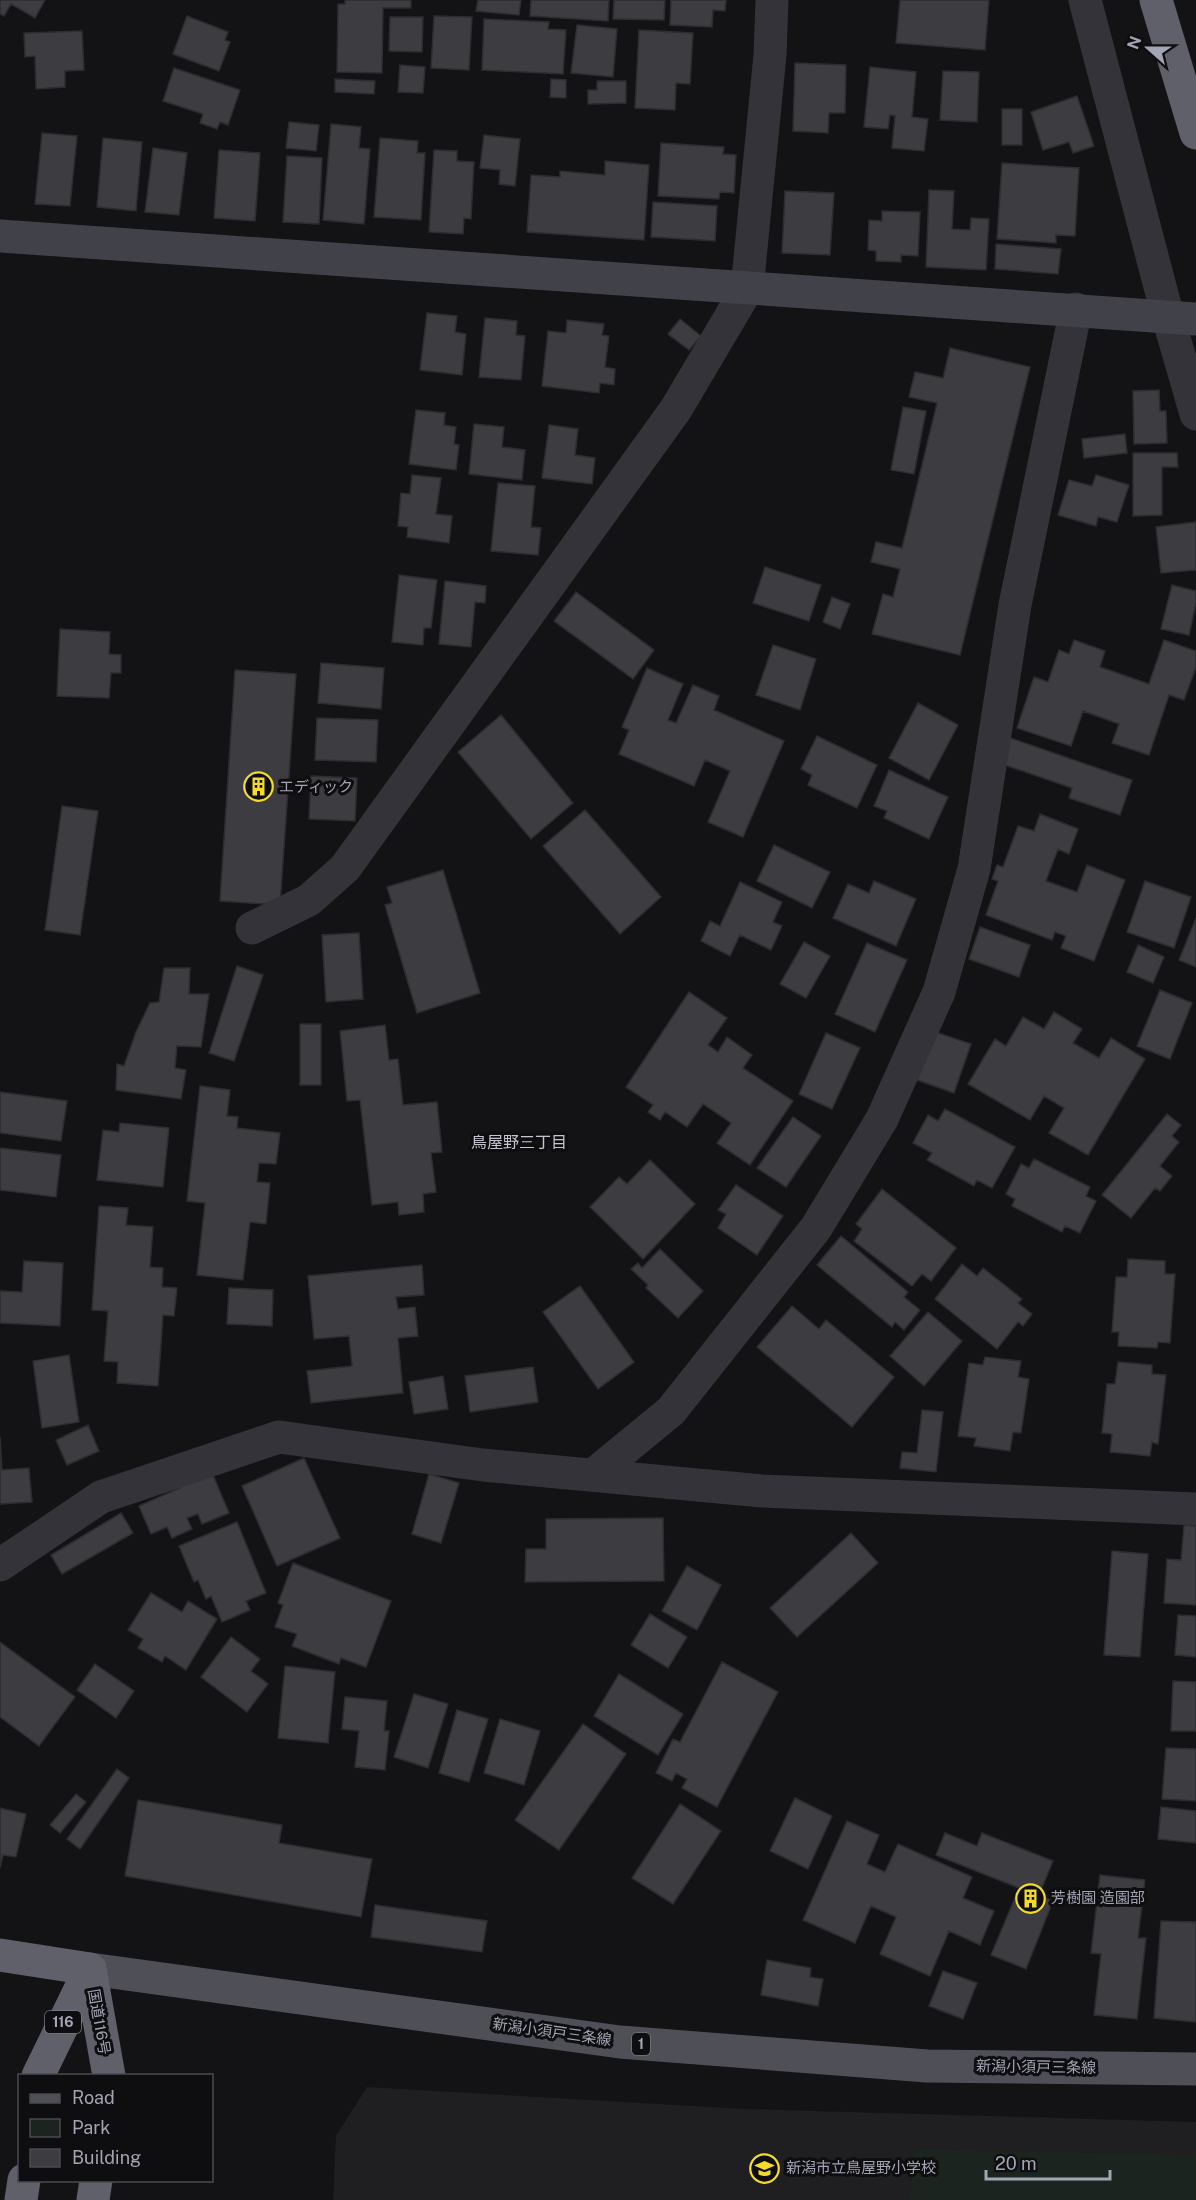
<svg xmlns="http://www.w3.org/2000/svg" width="1196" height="2200" font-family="'Public Sans','Noto Sans JP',sans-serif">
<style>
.built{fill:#1f1e21}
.green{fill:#1c241f}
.building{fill:#3c3c41;stroke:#2d2c30;stroke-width:1.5}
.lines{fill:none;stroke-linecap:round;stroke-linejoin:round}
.street{stroke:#333339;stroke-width:33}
.secondary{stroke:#414249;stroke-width:33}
.primary{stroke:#4f4f58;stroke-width:33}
.highway{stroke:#5f606a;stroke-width:33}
.labels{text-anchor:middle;stroke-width:6;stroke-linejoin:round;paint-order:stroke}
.shield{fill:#0e0d0f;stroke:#767783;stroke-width:1.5}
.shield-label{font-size:14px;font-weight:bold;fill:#a3a5b5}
.poi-label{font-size:15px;fill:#a3a5b5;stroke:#0e0d0f;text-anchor:start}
.street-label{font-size:15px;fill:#a3a5b5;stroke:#0e0d0f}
.neighbourhood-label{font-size:16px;fill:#c5c5d1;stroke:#0e0d0f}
</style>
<rect width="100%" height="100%" fill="#131214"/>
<path class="built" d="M367,2087L745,2109L1196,2122V2200H333L336,2136Z"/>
<path class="green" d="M916,2149L1196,2155V2200H909Z"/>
<path class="building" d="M0,0H45L35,18L11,4L4,16L0,14Z
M345,0H411V8H383L382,73L337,72L338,4H345Z
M478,0H521L519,15L476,11Z
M531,0H609L608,21L530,16Z
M614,0H665L664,20L613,19Z
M671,0H726L725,11L713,10L712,27L670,25Z
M900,0H989L985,50L896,43Z
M187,16L228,32L225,40L230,42L219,71L173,54Z
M434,16L472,17L469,70L431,68Z
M390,17H423L422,52L389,51Z
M484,19L549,22L548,29L566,30L563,74L482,70Z
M577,25L617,29L613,77L571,73Z
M639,30L693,33L690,84L676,83L675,110L635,108Z
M82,31L84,70L65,71V87L36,89L35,56L25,57L24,33Z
M795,63L846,65L845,113H829L828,133L793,131Z
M400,65L425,67L423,93L398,92Z
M870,67L916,72L912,117L928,119L924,151L892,148L895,116L890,115L888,129L864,127Z
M174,68L240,90L228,125L220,122L217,129L200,123L203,114L163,101Z
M943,71L979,72L977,122L940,120Z
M335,79L375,81L374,94L335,92Z
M551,79L566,80V98L550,97Z
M597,81H626V103L588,104V90H597Z
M1077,96L1094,146L1073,153L1069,142L1043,150L1031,112Z
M1002,109H1022V145H1002Z
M289,122L319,125L316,151L286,148Z
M331,124L361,127L359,148L370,149L364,224L323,220Z
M42,133L77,136L70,206L35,204Z
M484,135L520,139L515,186L499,184L500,170L480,168Z
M103,138L142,142L136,211L97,207Z
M380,138L418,141L417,153H425L421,220L374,217Z
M661,143L724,147L723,154L736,155L734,193L720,192L719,199L658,196Z
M153,148L187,153L179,215L145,212Z
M219,150L260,153L255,221L214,218Z
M434,150L457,151V161L474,162L471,219L464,218L463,234L429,232Z
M287,156L322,158L319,224L283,222Z
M605,161L649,165L644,240L527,232L531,175L560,177V171L605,175Z
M1002,163L1079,168L1075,236L1056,235V243L997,239Z
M929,190L954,191L952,229L970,230L971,218L989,219L986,270L926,267Z
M785,191L834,193L830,255L782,253Z
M653,202L717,206L715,241L651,237Z
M882,211L920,212L918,256L901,255V262L876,261V251L868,250L869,220L882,221Z
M996,244L1061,249L1058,274L995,269Z
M427,313L457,316L455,332L466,334L462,375L420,370Z
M485,318L517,321L516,335L525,336L521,380L479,377Z
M680,319L701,336L689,350L668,334Z
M567,320L604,324L602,335L609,336L605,367L615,369L614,385L600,383L599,393L542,386L548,331L566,333Z
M950,348L1030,367L960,655L872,634L883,594L893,597L900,569L871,562L876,542L902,548L937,403L909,397L915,372L943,378Z
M1159,390L1160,411H1166L1167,443L1134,444L1133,391Z
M903,407L926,411L914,474L891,470Z
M416,410L445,413L444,425L456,427L454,444L459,445L456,470L409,464Z
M474,424L504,427L502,447L525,450L522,480L469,474Z
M549,425L578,429L575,455L595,458L592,484L542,478Z
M1125,434L1127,453L1084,458L1082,439Z
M1133,453H1177L1178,467H1162V515L1133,516Z
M412,475L441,478L436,514L452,516L449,543L407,537L408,527L398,526L401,493L410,494Z
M1096,475L1129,485L1117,522L1098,517L1096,526L1058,515L1069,480L1092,486Z
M498,483L535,486L531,527L541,528L538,555L491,551Z
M1196,522V570L1161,573L1156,527Z
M765,567L821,585L809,621L753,603Z
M399,575L437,580L431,628H424L423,645L392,642Z
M445,581L486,586L485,603L475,602L471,647L439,644Z
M1172,585L1196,591V603L1189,635L1161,629Z
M576,592L654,650L633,679L554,621Z
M832,597L850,604L840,629L823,622Z
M60,629L110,632L109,654L121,655V673H111L109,698L57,696Z
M1074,640L1105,651L1100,667L1149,684L1164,640L1196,651V667L1184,700L1169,695L1149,755L1112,743L1119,724L1083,711L1071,746L1017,728L1034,677L1048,682L1059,650L1069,654Z
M773,645L816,659L800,710L756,695Z
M321,663L384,668L381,709L318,703Z
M647,668L683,684L668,720L676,723L693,685L719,696L714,710L784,741L743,837L708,822L730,771L705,760L694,786L619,754L629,730L622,727Z
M235,670L296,674L280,905L220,901Z
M918,703L958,725L929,780L889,758Z
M501,715L573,803L531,839L458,752Z
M317,718L378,720L376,762L315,760Z
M817,736L877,765L857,808L808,785L812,775L801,769Z
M1010,738L1132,780L1120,815L1069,798L1072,788L1002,764Z
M889,770L948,797L929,839L884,818L887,811L874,806Z
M311,776L357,778L355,821L309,819Z
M62,806L98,811L80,935L45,930Z
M585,810L661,897L620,934L543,846Z
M1040,814L1078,829L1069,854L1058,849L1046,881L1077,892L1087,865L1125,880L1094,961L1061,948L1066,936L1055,932L1052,940L986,915L998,881L992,879L997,865L1003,867L1018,826L1034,831Z
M774,845L830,872L812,908L757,881Z
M443,870L480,993L417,1013L385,905L392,903L387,887Z
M874,881L916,899L896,946L833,918L848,884L869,893Z
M1145,881L1191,897L1174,948L1127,932Z
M740,882L782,902L773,922L782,926L771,950L740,935L730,956L701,941L710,921L720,926Z
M1196,918V967L1179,960Z
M980,927L1030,945L1019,977L969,959Z
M359,933L363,999L326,1002L322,935Z
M804,942L830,956L806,998L780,984Z
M867,943L907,960L875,1032L835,1014Z
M1138,945L1164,957L1153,983L1127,972Z
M237,966L263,975L234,1061L209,1053Z
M164,968H190L189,994H209L201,1047L177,1046L175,1068L186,1070L181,1099L116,1090L117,1064L124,1066L136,1032L150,1003L159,1002Z
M1160,990L1192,1003L1170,1059L1137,1046Z
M689,992L727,1018L708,1045L718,1052L727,1037L752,1055L743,1068L793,1101L750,1165L717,1143L731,1123L703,1104L687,1127L665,1112L660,1120L648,1112L653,1105L626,1087Z
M1054,1012L1082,1029L1073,1043L1099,1058L1111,1038L1145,1059L1088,1155L1049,1133L1064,1108L1044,1096L1030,1120L968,1084L995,1039L1006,1046L1023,1017L1044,1029Z
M300,1024H321V1085H300Z
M385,1025L389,1060L398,1059L403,1105L437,1102L442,1152L431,1153L436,1192L423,1194L424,1212L399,1215L398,1202L372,1205L360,1100L347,1101L340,1031Z
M935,1032L971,1044L954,1093L917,1080Z
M826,1033L860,1048L832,1109L799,1094Z
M200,1086L230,1090L227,1116L238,1117L237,1128L280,1133L276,1164L259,1163L257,1182L270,1183L266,1224L250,1222L243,1280L197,1275L205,1203L187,1201Z
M0,1092L67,1101L61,1141L0,1133Z
M945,1109L1015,1147L992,1188L977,1180L974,1186L927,1160L932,1153L913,1143L928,1115L938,1121Z
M1167,1114L1181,1125L1172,1136L1179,1142L1160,1166L1172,1176L1160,1191L1155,1188L1131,1218L1102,1195Z
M793,1117L821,1136L786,1187L757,1168Z
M120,1123L169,1128L163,1187L97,1180L103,1130L119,1132Z
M0,1148L61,1155L56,1197L0,1190Z
M1034,1159L1090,1187L1086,1196L1096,1201L1080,1233L1065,1226L1062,1232L1012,1206L1015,1199L1006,1194L1021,1164L1029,1168Z
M650,1160L695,1204L643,1259L590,1207L619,1177L627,1184Z
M736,1185L783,1216L757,1255L718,1228L726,1214L718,1210Z
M882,1189L956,1248L931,1281L922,1274L912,1286L854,1241L862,1229L856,1224Z
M99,1206L128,1208L126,1225L153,1227L150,1267L163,1268L162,1287L177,1288L174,1316L163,1315L158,1386L117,1383L118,1362L104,1361L108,1311L92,1310Z
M841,1236L908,1292L904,1297L920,1310L904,1330L895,1322L892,1327L817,1265Z
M660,1249L703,1291L678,1318L646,1288L648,1285L631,1269L638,1263L642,1268Z
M1128,1259L1165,1261V1274H1175L1170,1343L1158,1342L1157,1348L1118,1346L1119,1332H1112L1116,1277H1127Z
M24,1261L63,1263L60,1326L0,1323V1291L22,1292Z
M962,1264L977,1276L983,1268L1022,1299L1018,1303L1032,1314L1023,1326L1018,1322L997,1349L935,1299Z
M422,1265L424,1295L396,1297L398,1309L415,1307L418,1336L398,1338L403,1393L311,1403L307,1371L352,1366L349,1336L314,1339L308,1276Z
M580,1286L634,1362L598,1389L543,1312Z
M229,1288L273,1290L272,1326L227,1324Z
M792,1306L819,1329L826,1320L894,1377L852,1427L757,1347Z
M928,1312L962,1341L924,1386L890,1356Z
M69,1355L79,1422L42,1428L33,1361Z
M985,1357L1021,1361L1018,1377L1029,1379L1021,1433L1013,1432L1010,1451L974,1446L976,1438L958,1436L969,1363L983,1365Z
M1118,1362L1152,1365V1374L1166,1375L1158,1444L1152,1442L1150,1456L1110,1452L1112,1434L1102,1433L1107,1384H1115Z
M533,1367L538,1402L470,1412L465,1376Z
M443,1376L448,1409L414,1414L409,1382Z
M922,1410L943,1412L936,1472L900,1468L902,1452L917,1453Z
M88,1425L99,1451L67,1465L56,1440Z
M0,1437L2,1470L29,1468L32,1502L0,1504Z
M304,1458L340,1538L277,1566L242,1486Z
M211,1470L229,1513L202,1524L198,1514L187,1518L192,1529L172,1538L167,1527L151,1534L139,1506L180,1488L178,1484Z
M429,1474L459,1483L441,1543L412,1534Z
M121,1513L133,1533L62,1574L51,1555Z
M663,1518L664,1581L525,1582L526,1549H546V1519Z
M237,1522L266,1593L246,1601L250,1610L222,1622L211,1596L206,1599L198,1580L194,1582L179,1546Z
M1184,1525L1196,1526V1605L1164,1603L1167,1559L1181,1560Z
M851,1533L878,1563L797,1637L770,1608Z
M1112,1551L1148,1554L1140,1657L1104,1655Z
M293,1563L391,1601L366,1667L341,1658L339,1664L292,1646L297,1634L275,1627L283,1605L278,1603Z
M687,1566L721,1585L697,1630L662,1611Z
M151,1593L182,1612L188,1601L217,1619L186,1670L165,1656L162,1662L138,1648L143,1639L128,1630Z
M650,1614L687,1637L668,1668L631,1645Z
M1178,1615L1196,1616V1657L1175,1655Z
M231,1637L260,1659L251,1671L268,1684L247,1712L201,1677Z
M0,1642L75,1697L39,1746L0,1717Z
M722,1662L778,1692L717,1807L682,1788L687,1779L676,1773L672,1781L656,1773L673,1739L680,1742Z
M95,1664L134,1691L116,1718L77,1690Z
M285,1666L335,1672L328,1743L278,1738Z
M619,1674L683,1714L658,1755L594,1716Z
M1173,1681L1196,1682V1731H1171Z
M414,1694L448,1704L428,1768L394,1757Z
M345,1697L387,1701L384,1731H389L385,1770L355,1767L359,1731L342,1729Z
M457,1710L488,1719L469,1782L439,1773Z
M500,1719L540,1731L524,1785L484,1773Z
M583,1724L626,1754L559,1850L515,1820Z
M1166,1748L1196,1749V1801L1162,1799Z
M117,1769L129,1778L80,1849L67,1839Z
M76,1794L86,1802L60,1833L50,1825Z
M795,1798L832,1816L808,1869L770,1851Z
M138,1800L282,1825L279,1843L372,1859L361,1917L125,1876Z
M680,1804L721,1831L673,1904L632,1878Z
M1161,1807L1196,1811V1843L1158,1839Z
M0,1808L26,1814L16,1857L3,1855L0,1868Z
M847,1821L879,1835L867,1864L885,1872L898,1844L972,1877L963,1898L994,1911L980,1945L949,1931L930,1976L880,1954L896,1917L871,1906L855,1943L803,1920Z
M945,1833L977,1846L982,1833L1053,1861L1039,1895L1053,1901L1026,1969L991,1955L1019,1888L936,1855Z
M1100,1875L1145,1880L1138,1938H1146L1137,2019L1094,2015L1101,1954L1091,1953Z
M375,1905L487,1921L482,1952L371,1937Z
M1161,1921L1196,1922V2022L1154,2018Z
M767,1960L811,1968L810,1977L823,1979L818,2006L761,1995Z
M943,1971L977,1983L963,2019L929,2006Z"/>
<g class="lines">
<path class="street" d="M1085,0L1168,317L1196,414
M252,928L309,900L345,868L676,409L747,289L770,55L772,0
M593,1475L671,1411L816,1228L882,1119L939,992L974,869L1015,605L1076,309
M0,1565L101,1497L279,1437L483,1465L762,1491L1196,1509"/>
<path class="secondary" d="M0,236L1196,319"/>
<path class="primary" d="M90,1969L620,2042L927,2066L1196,2069"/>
<path class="highway" d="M1156,0L1196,133
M0,1955L90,1969
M90,1969L109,2076
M38,2076L90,1969
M21,2200L24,2180
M93,2200L96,2180"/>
</g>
<defs>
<symbol id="building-ring" viewBox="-11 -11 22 22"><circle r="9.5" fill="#0e0d0f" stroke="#f4da2a" stroke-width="1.5"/><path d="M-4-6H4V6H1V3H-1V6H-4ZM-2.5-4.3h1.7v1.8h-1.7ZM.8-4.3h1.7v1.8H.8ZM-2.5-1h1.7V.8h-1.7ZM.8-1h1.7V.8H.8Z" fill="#f4da2a"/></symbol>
<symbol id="school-ring" viewBox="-11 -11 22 22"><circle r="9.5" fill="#0e0d0f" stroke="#f4da2a" stroke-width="1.5"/><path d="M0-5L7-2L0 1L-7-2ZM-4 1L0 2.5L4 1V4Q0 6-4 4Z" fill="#f4da2a"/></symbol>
</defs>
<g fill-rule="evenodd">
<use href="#building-ring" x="242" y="770" width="33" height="33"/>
<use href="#building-ring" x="1014" y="1882" width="33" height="33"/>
<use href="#school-ring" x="748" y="2152" width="33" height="33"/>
</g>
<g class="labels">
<g class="shield">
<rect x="45" y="2011" width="36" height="22" rx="4.5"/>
<rect x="632" y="2033" width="18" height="22" rx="4.5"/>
</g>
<g class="shield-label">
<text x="63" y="2027">116</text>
<text x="641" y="2049">1</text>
</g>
<g class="poi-label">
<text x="279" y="792">エディック</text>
<text x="1051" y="1903">芳樹園 造園部</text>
<text x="786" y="2173">新潟市立鳥屋野小学校</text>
</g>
<g class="street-label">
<text transform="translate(99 2022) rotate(80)" y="5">国道116号</text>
<text transform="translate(552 2032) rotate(8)" y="5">新潟小須戸三条線</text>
<text transform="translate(1036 2067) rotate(1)" y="5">新潟小須戸三条線</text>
</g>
<g class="neighbourhood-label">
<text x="519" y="1148">鳥屋野三丁目</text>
</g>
</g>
<rect x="18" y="2074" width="195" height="108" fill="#0e0d0f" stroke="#4a4a51" stroke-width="1.5"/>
<rect x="30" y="2094" width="30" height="9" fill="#4f4f58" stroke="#4a4a51" stroke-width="1.5"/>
<text x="72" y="2104" font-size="18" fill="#a3a5b5">Road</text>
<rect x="30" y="2119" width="30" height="18" fill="#1c241f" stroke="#4a4a51" stroke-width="1.5"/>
<text x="72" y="2134" font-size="18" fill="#a3a5b5">Park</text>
<rect x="30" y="2149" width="30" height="18" fill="#3c3c41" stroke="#4a4a51" stroke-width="1.5"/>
<text x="72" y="2164" font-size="18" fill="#a3a5b5">Building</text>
<g transform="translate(1148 48) rotate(291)" stroke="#0e0d0f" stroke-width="4.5" paint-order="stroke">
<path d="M0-4.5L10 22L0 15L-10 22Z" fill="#a3a5b5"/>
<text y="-9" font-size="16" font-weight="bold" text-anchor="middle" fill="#a3a5b5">N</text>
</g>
<path d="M986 2170v9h124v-9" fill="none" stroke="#a3a5b5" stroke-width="3"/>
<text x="995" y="2170" font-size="18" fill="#a3a5b5" stroke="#0e0d0f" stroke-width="4.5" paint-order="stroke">20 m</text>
</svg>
